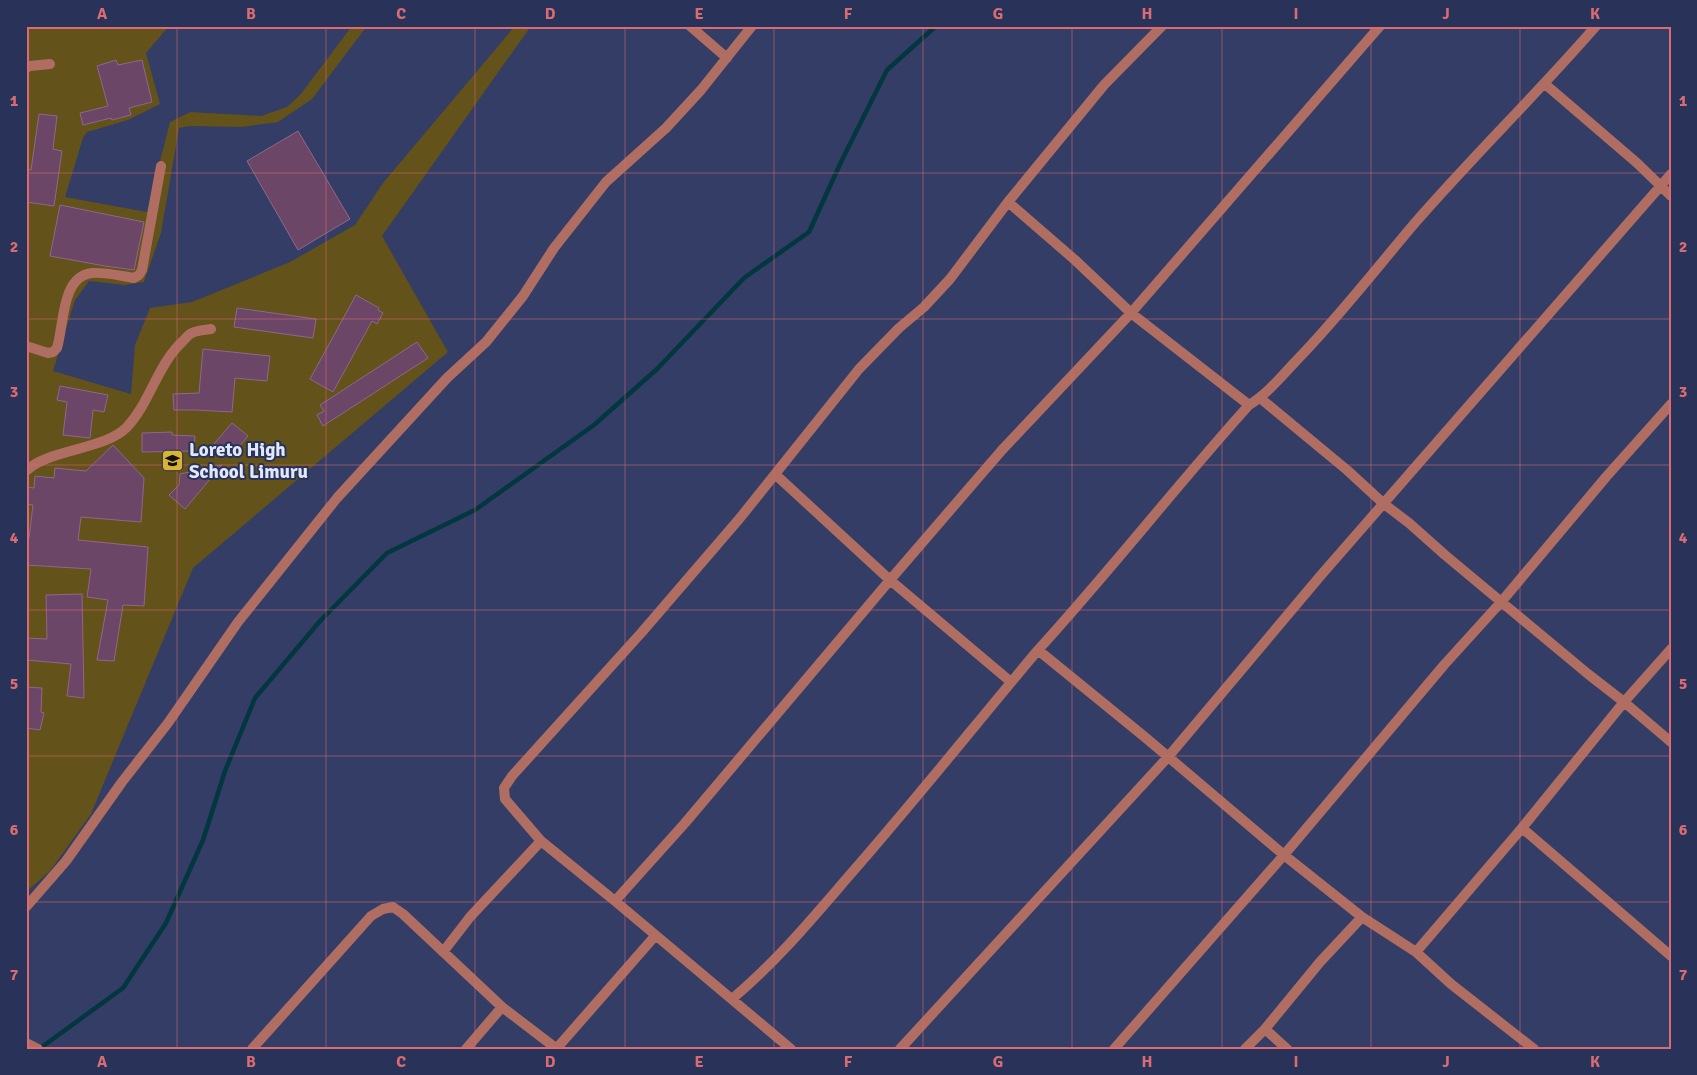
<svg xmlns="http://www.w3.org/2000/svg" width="1697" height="1075" font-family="Signika,sans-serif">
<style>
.green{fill:#635219}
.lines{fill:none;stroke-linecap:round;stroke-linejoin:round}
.stream{stroke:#023740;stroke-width:4.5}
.building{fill:#6c4667;stroke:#906789}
.street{stroke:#af6e61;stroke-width:10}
.grid{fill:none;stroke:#da6b72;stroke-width:1;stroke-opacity:0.55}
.labels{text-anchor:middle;stroke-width:4;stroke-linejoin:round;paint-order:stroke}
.poi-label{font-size:19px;font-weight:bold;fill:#e1e8fc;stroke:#29335a;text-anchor:start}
.neatline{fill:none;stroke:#da6b72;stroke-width:2}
.grid-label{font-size:16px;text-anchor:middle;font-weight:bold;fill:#da6b72}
</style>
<rect width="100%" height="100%" fill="#333d66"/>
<path class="green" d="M26,26H169L146,53L160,104L128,120L87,132L83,138L65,197L147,212L170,122L190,112L261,116L287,107L300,95L352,26H367L312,99L278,122L242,127L189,126L179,128L161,233L144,282L125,285L89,281L75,300L53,371L131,394L135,345L150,308L192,302L290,262L355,225L383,183L515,26H531L382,236L448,352L193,568L91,814L50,871L26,892Z"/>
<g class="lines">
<path class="stream" d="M39,1049L123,988L166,923L203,840L225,771L255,698L320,621L387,553L475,510L594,425L657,369L744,278L809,232L841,162L887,70L936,26"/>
</g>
<path class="building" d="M116,60L118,65L142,60L152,102L129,108L131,115L112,120L111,118L83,125L80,113L108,106L97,66Z
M39,114L57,116L53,149L62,151L54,206L26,202V169L31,170Z
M298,131L350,219L298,250L247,161Z
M60,205L144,222L134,270L105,266L50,256Z
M356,295L379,308L378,310L383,313L377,324L372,321L333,392L310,379Z
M237,308L316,319L313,338L234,327Z
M417,342L428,358L323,426L317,415L324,411L320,405Z
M203,349L270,356L267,381L235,378L232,412L195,410H174L173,394L199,393Z
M60,386L108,395L104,412L93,410L90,438L63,435L67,402L57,400Z
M232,423L248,436L236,450L208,451Z
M172,432V435L195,436L194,451L142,452V433Z
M113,445L144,478L141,522L81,517L78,540L148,547L144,606L123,605L114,661L97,660L108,600L87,597L91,569L26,565V538H29L33,505L26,504V487L34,488L35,476L54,478L55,468L86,471Z
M222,465L185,509L169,495L179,485L180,474Z
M82,594L84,698L67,696L71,664L26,660V638L47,639L46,595Z
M26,687L42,688L41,712L44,713L40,730L26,728Z"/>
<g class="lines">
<path class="street" d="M690,26L727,58
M26,68L30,66L50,64
M1545,84L1637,163L1671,196
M1008,202L1075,260L1131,313L1249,405
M26,346L48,353L53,352L57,348C64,326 61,276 92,273C105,272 121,276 134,278L139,275L142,270L161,166
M1260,398L1347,470L1384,504L1409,523L1445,555L1588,674L1624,702L1671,742
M26,471C48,449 105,450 127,427C151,401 157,365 183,341C186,338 189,334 192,333C197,330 205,330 211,329
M776,475L890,580L1011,682
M1038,650C1111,570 1177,485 1249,405C1267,394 1281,377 1295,362C1338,318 1375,270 1414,224C1473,156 1537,94 1596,26
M1522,828L1671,956
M615,901L685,823L890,580L1002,450L1131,313L1380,26
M26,907L66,861L122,782L168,723L238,622L337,498L447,378L486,342L523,296L554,248L606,182L666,128L701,90L752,26
M443,952L470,917L541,841
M1416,952L1451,984L1534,1049
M732,999C776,962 811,920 848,877C913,803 975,725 1038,650L1146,738L1284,855L1362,917
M1265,1029L1287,1049
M26,1043L38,1049
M557,1048L655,936
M252,1049L371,916L383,909L393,907L403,914L502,1007L557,1049
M466,1049L502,1007
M791,1049L615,901L541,841L505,799L504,788L512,776L642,632L740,518L859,369L899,328L924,307L950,279L1008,202L1104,85L1162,26
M900,1049L1168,757L1322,574L1671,174
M1114,1049L1284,855L1444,665L1502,601L1606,477L1671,404
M1245,1049L1265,1029L1320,962L1362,917L1416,952L1522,828L1624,702L1671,649"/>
</g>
<path class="grid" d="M177,26V1049M326,26V1049M475,26V1049M625,26V1049M774,26V1049M923,26V1049M1072,26V1049M1222,26V1049M1371,26V1049M1520,26V1049M26,173H1671M26,319H1671M26,465H1671M26,610H1671M26,756H1671M26,902H1671"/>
<defs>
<symbol id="school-square" viewBox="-11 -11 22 22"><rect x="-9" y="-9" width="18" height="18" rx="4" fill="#d9b434" stroke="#29335a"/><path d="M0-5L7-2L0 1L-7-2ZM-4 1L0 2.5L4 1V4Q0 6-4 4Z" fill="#111"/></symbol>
</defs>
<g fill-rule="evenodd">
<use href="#school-square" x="160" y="448" width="25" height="25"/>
</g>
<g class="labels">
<g class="poi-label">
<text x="189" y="456">Loreto High<tspan x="189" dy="22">School Limuru</tspan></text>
</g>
</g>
<rect width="1697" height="1075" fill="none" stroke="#29335a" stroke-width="55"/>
<rect x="28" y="28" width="1642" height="1020" class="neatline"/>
<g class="grid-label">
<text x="102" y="19">A</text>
<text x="251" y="19">B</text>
<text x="401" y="19">C</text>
<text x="550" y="19">D</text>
<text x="699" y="19">E</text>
<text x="848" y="19">F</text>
<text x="998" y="19">G</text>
<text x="1147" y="19">H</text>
<text x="1296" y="19">I</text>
<text x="1446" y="19">J</text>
<text x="1595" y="19">K</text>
<text x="14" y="106">1</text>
<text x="1683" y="106">1</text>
<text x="14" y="252">2</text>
<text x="1683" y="252">2</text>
<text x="14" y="397">3</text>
<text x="1683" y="397">3</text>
<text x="14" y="543">4</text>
<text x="1683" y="543">4</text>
<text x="14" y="689">5</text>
<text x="1683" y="689">5</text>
<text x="14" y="835">6</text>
<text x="1683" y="835">6</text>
<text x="14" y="980">7</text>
<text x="1683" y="980">7</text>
<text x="102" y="1067">A</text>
<text x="251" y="1067">B</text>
<text x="401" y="1067">C</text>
<text x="550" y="1067">D</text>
<text x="699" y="1067">E</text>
<text x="848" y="1067">F</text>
<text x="998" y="1067">G</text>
<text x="1147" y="1067">H</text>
<text x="1296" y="1067">I</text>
<text x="1446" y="1067">J</text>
<text x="1595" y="1067">K</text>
</g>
</svg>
